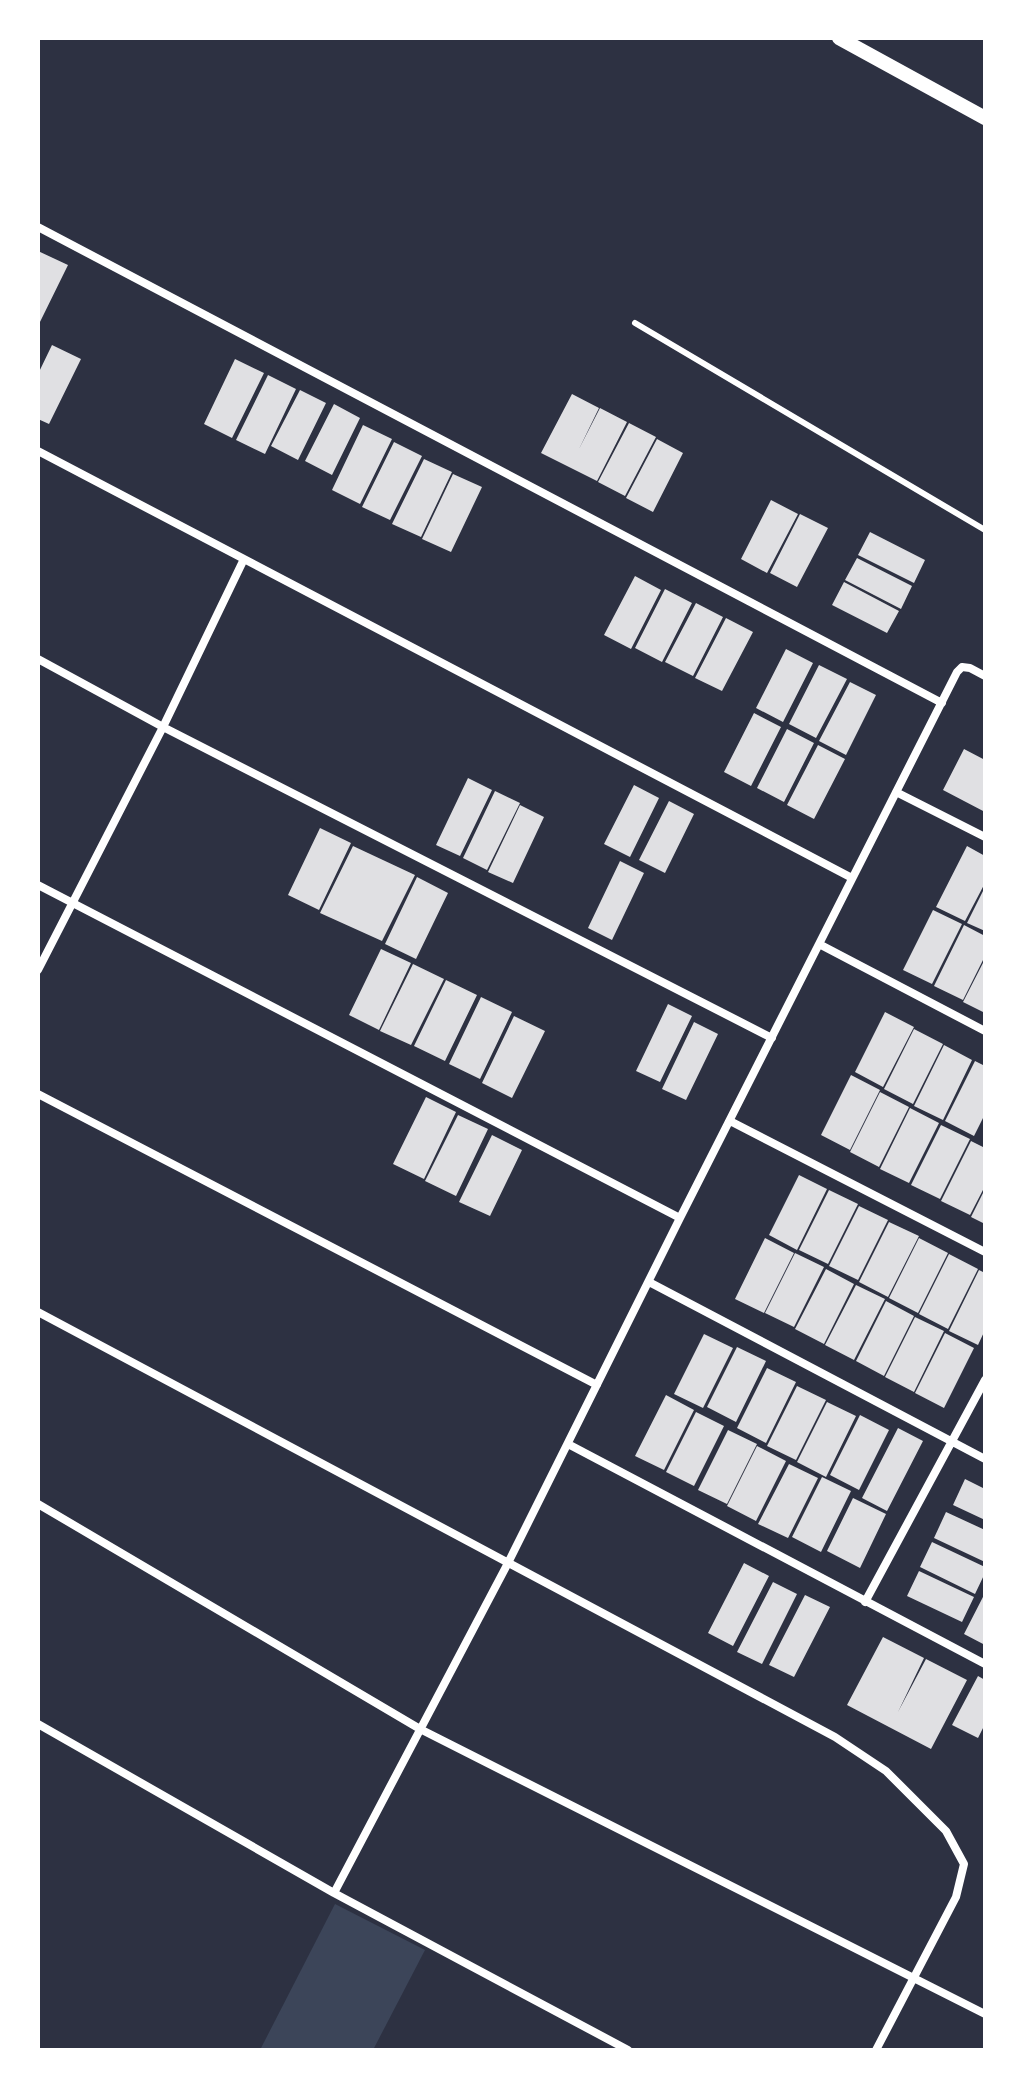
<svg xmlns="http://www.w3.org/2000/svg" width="1023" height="2088" font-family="'Noto Sans',sans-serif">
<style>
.green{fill:#3c4559}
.building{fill:#e0e0e3}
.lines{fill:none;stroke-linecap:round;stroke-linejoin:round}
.service{stroke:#fff;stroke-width:6}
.minor{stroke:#fff;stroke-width:8}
.tertiary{stroke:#fff;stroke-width:14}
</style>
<rect width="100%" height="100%" fill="#2d3142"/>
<path class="green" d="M335,1904L425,1950L373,2050H260Z"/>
<path class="building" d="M38,251L68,265L38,326Z
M52,345L81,359L49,424L38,419V374Z
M235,359L264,373L232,438L204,424Z
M268,375L296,389L265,454L236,440Z
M300,390L326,403L298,460L271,446Z
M572,394L599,408L579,449L600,408L627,422L597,481L541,453Z
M334,404L360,418L332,475L305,461Z
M629,423L656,437L625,496L598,482Z
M363,425L392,439L360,504L332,490Z
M657,439L683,453L653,512L626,498Z
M394,442L422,456L390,520L362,507Z
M424,459L452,472L421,537L392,524Z
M453,474L482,487L451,552L422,539Z
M771,500L798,514L767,573L741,559Z
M800,514L828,528L797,587L770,573Z
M870,532L925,560L914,583L858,555Z
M857,558L912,586L901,609L845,580Z
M635,576L661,590L631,649L604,635Z
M844,582L899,611L887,633L832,605Z
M665,589L692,603L662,662L635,648Z
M696,603L723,617L693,676L665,662Z
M726,618L753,632L722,691L695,678Z
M786,649L813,663L783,722L756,708Z
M819,665L847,679L816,738L789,724Z
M850,682L876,695L846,755L819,741Z
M754,713L781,727L751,786L724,772Z
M787,729L814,743L784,802L757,788Z
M818,745L845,759L814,819L787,805Z
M964,749L985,760V812L943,790Z
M468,778L492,790L460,856L436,845Z
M634,785L659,798L630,857L604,844Z
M495,791L520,803L487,870L463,858Z
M669,801L694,814L665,873L639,860Z
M520,805L544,817L513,883L488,872Z
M320,828L351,843L319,910L288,895Z
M353,846L415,875L382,941L320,913Z
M967,846L985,856V883L965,921L936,907Z
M620,861L644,873L612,940L588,928Z
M417,877L448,893L416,959L385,944Z
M985,887V931L967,923Z
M933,910L962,924L932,984L903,970Z
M964,925L985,936V956L963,1000L934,986Z
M381,949L411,963L379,1030L349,1015Z
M985,959V1013L963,1002Z
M413,964L444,979L411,1045L380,1031Z
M446,980L477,995L445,1061L414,1046Z
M481,997L512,1012L480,1079L449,1064Z
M668,1004L692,1016L660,1082L636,1071Z
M885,1012L914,1027L883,1087L855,1072Z
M514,1016L545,1031L512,1098L482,1083Z
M694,1022L718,1034L686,1100L662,1089Z
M914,1029L943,1044L913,1104L884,1089Z
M944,1045L972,1060L943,1120L914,1106Z
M975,1061L985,1066V1114L974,1136L945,1121Z
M851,1075L880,1090L850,1150L821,1135Z
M880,1092L909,1107L879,1167L850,1152Z
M426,1097L456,1112L424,1179L393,1164Z
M910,1108L939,1123L909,1183L880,1169Z
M458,1115L488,1129L456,1196L425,1181Z
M941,1125L970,1139L940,1199L911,1185Z
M492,1135L522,1150L490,1216L459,1202Z
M971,1141L985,1148V1186L970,1215L941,1201Z
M799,1175L827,1189L797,1250L769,1235Z
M985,1189V1224L971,1217Z
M829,1190L858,1204L828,1264L799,1250Z
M859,1206L888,1220L858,1280L829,1266Z
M889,1222L919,1236L888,1297L859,1282Z
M765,1238L794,1253L764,1313L735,1299Z
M919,1238L948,1253L918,1313L889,1298Z
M795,1253L824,1267L794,1327L765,1313Z
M949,1254L978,1269L948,1329L919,1314Z
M826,1269L854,1284L824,1344L795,1329Z
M979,1270L985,1273V1330L978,1345L949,1331Z
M856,1285L885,1299L854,1360L825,1345Z
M886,1301L914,1316L884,1376L856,1361Z
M915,1317L944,1331L914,1392L885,1377Z
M945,1333L974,1348L944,1408L915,1393Z
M704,1334L733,1348L703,1408L674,1394Z
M737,1347L766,1361L736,1422L707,1407Z
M767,1368L796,1382L766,1443L737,1428Z
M797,1386L826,1400L796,1460L767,1446Z
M666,1395L694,1410L664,1470L635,1456Z
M827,1402L856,1416L826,1477L797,1462Z
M696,1412L724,1426L694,1486L666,1472Z
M860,1415L889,1430L859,1490L830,1475Z
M898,1428L923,1441L887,1511L862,1498Z
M728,1430L757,1444L727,1504L698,1490Z
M757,1446L786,1461L756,1521L727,1506Z
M789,1464L818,1478L788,1538L758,1524Z
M822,1477L851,1491L821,1552L792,1537Z
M965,1479L985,1489V1520L953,1505Z
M853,1498L886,1514L860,1568L827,1551Z
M946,1512L985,1530V1562L934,1538Z
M932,1542L985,1567V1573L975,1594L920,1567Z
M744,1563L769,1576L733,1646L708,1633Z
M919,1571L974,1597L962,1622L907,1596Z
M773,1582L797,1594L762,1664L737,1652Z
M985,1593V1645L964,1634Z
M805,1595L830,1607L794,1677L769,1665Z
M883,1637L924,1658L898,1712L926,1659L967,1680L931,1749L847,1705Z
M978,1676L985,1680V1724L978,1738L952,1725Z"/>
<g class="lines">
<path class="service" d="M635,323L985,530"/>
<path class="minor" d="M38,227L942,703
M38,451L852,878
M38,659L163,727L772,1038
M896,792L985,837
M38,885L680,1218
M819,944L985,1031
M38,970L163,727L244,559
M38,1094L597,1385
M730,1121L985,1252
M649,1282L985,1459
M38,1312L835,1737L886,1771L946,1831L964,1864L956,1897L876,2050
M568,1444L985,1664
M38,1504L420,1729L985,2014
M865,1602L985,1380
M38,1724L334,1893L628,2050
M334,1893L508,1563L680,1218L957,672L962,667L970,668L985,676"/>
<path class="tertiary" d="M839,38L985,118"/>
</g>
<rect width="1023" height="2088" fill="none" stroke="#ffffff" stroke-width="80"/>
</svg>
